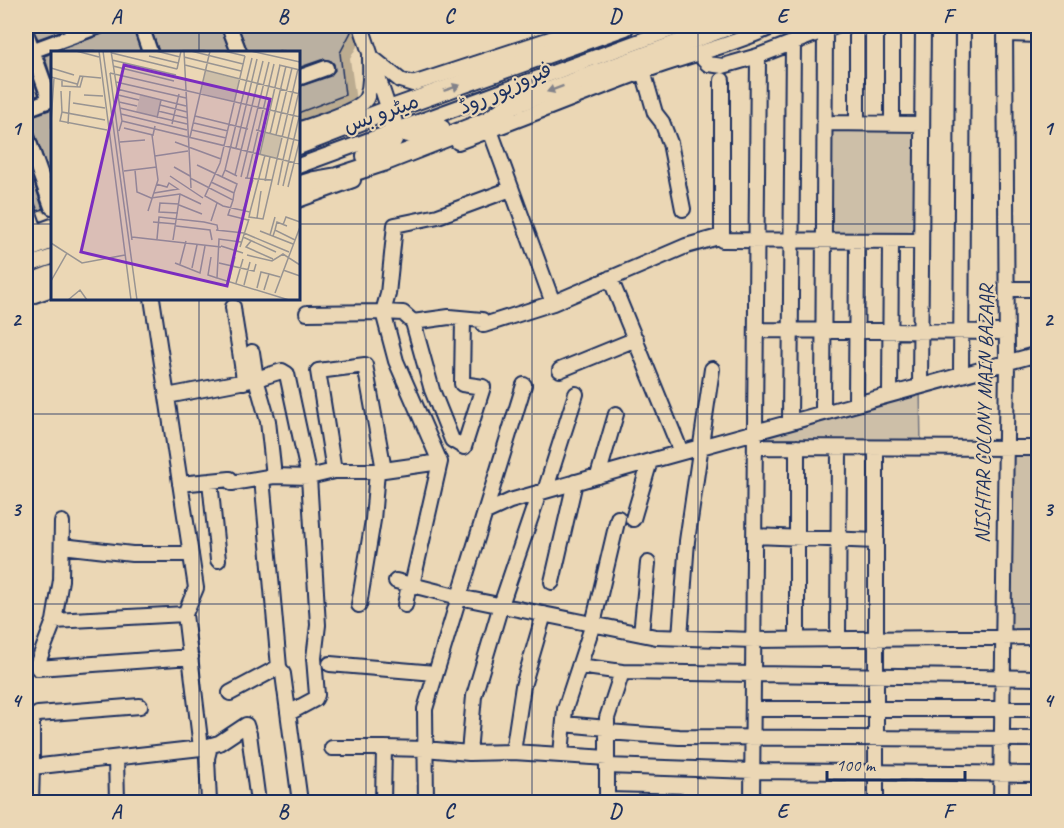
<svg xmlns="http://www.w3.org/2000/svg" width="1064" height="828" font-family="Caveat,'Playpen Sans Arabic',sans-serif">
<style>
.green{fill:#cdbfa8;stroke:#747783;stroke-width:1.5}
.shadow{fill:#0003;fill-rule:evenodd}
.building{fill:#bab0a1;stroke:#1b2f5e;stroke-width:1.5}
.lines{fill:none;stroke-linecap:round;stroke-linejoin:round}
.minor-casing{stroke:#1b2f5e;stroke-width:18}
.major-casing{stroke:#1b2f5e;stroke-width:22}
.minor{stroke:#ebd7b5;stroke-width:14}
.major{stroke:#ebd7b5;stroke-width:18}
.oneway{fill:#83838a}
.grid{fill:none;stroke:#1b2f5e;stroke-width:1.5;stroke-opacity:0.55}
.labels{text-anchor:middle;stroke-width:4.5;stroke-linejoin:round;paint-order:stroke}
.street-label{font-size:21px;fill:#1b2f5e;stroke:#ebd7b5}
.inset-road{fill:none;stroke:#989492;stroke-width:1.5}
.view{fill:#7b2cbf;fill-opacity:0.15;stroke:#7b2cbf;stroke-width:3}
.inset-edge{fill:none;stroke:#1b2f5e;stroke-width:3}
.neatline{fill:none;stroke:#1b2f5e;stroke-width:2}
.grid-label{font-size:20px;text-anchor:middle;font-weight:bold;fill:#1b2f5e}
</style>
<rect width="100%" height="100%" fill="#ebd7b5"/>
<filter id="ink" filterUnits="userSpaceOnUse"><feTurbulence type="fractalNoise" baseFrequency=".0167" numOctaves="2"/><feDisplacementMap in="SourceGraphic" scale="12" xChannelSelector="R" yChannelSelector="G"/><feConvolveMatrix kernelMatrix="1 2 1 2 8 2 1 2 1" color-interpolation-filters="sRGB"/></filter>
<g filter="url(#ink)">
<path class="green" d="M825,123L922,124L921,241H825Z
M920,386L921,448L756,447V431Z
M1038,448V637H1003L1005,449Z"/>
<path class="shadow" d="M26,26H100L50,44L39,38L35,29L29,34L28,63L37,70L48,101L27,113L29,119L52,110V177L36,131L29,135L28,143L52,214L50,216L39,210L34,198L28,195L26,188Z
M109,26H145L149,52H58L103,36L108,32Z
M151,26H234L237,52H160Z
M239,26H356L361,39L350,59L356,101L298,123V52H249V49ZM336,64L335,74L301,88L299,82L306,75Z"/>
<path class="building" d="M31,26H74L38,39Z
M108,26H132L141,52H53L102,34L106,31Z
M150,26H220L230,52H159Z
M238,26H348L351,32L340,53L345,95L298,113V87L330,76L335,70L334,64L331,61L324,59L298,68V52H248Z
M52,53V80L44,56Z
M26,62L39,95L26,100Z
M52,109V182L34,131L31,127L26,125V118Z
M26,159L43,209L38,211L34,201L27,196L26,192Z"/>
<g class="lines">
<defs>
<path id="minor" d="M141,26L150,52
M229,26L239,52
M361,26L389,110
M26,33L50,100L26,109
M1006,34L1038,35
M26,53L99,26
M702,53L703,59L708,64L723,66L758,56L836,26
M370,56L400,80L413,84L590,26
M643,71L655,113L662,122L670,143L683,209
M298,78L326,68
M722,80V240L921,241
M825,123L922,124
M857,123V26
M892,123V26
M298,130C314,124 358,112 366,99C372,87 370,69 370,56
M490,130L553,303
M26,134L52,207
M458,142C521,119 582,94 644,71C688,55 731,46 774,26
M298,166L681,26
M298,200L353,180
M26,205L40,244
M26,236L52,226
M26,266L52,257
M610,278L681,452
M1007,289H1038
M26,298L52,289
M152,298L196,588L185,614L201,748
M233,307C236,333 242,357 244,382
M307,313L383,312L403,313L413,322L449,317L482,320L484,325L553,303L686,246L722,236
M413,322L432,390L452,440L464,447L483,387L462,384L463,319
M757,330L1007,332
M252,352L256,379L268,421L274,476
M560,370L636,339
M961,375L963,26
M920,386L923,26
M890,394L891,241
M167,396L256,379L282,371L287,374L309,477L318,625L314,658L317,695L315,699L289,713
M856,404L857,241
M823,413L825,29
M790,422L793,42
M756,447L1038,448
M334,471L318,371L365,365L384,470
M598,476L616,414
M210,481L218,560
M180,484L230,479L232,483L274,476L309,477L334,471H377L440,462
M545,491L576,394
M486,512L510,501L650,461L1038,354
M633,519L650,461
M62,522L61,580L54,621L37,665L38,668L191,657
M755,536L876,541
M62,546L132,554H191
M396,581L459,597L524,385
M552,582L575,482
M412,585L440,462L396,361L383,312L388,294L395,225L438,216L511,189
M359,605L373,520L377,471
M405,605L409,584
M54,621L185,614
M641,634L648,563
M680,637L687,541L712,369
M797,639V447
M838,639L839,448
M330,664L435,673
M579,666L622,672L607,718V802
M279,667L283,674L300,802
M622,672L1038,678
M230,693L279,667L262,478
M754,709H1038
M564,724L607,728
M607,732L679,737L1038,739
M332,748H384
M513,752L561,755L565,709L593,624L618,518
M469,753L513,752L523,686L544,614
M561,755L607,758
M116,758L117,802
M607,766L753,771L1038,774
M32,767V718L38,714L140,706
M607,800L691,802
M31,802L32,767L201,748L219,743L246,725L249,734L258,802
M209,802L207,758L210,746
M383,802L384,748L425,749L469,753L474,696L501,605L539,493
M426,802L425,709L459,597L656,637L754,640L1038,637
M752,802L758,56
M876,802V448
M1001,802L1007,362L1005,26"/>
<path id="major" d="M396,130C413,135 425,135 441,129
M298,145L389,110L625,26
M366,156C395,144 400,141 389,110
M298,186L314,181L337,177L383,162L488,121L511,105L728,26
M26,249L52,239
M26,285L52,275"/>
</defs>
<use href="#minor" class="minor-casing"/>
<use href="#major" class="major-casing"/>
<use href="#minor" class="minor"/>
<use href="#major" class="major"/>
</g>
<defs><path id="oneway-solid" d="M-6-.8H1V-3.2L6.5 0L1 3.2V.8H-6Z" transform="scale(1.5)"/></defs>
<g class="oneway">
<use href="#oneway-solid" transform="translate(452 88) rotate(-19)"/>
<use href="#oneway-solid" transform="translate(555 89) rotate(160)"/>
</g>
</g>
<path class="grid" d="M199,26V52M366,26V802M532,26V802M698,26V802M865,26V802M26,224H52M298,224H1038M199,298V802M26,414H1038M26,604H1038"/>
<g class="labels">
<g class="street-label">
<text transform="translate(505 88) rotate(-24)" y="7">فیروزپور روڈ</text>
<text transform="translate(381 113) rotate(-20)" y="7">میٹرو بس</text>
<text transform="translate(984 414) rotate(-89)" y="7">NISHTAR COLONY MAIN BAZAAR</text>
</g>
</g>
<g transform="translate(51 51)">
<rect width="249" height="249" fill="#ebd7b5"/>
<path d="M155,19L188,28L183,51L150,42ZM89,44L110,49L106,66L85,61ZM213,81L231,85L226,107L209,103Z" fill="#cdbfa8"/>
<path class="inset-road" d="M25,0L48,6M48,0L80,249M52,0L86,249M60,0L71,70L68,80M105,0L129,6M133,0L140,137M140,0L192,13M173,0L194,5M200,0L249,11M61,2L126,18M98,5L127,12M194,5L169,112L154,145L172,155L199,161L198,166L212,168L247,18M133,6L190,20M61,9L125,24M134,14L249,43M228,14L249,19M62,15L123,30M0,17L23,24M126,18L130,0M59,22L81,189M59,22L249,66M0,26L26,33M11,30V35L29,36L32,25M65,31L135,47M26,35L29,25L50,27M66,38L135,55M10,40L11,61L54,69M33,44L52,45M67,44L88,49M68,51L86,55M22,52L54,57M109,54L136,61M69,57L136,73M107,60L136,67M11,61L9,70L56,79M70,63L136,79M144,65L197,78M106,67L110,49M71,70L249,113M0,71L3,27M143,72L177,80M17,73L19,40M121,73L128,43M73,77L102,84L104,75M141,79L175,87M205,79L249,90M219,83L235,15M225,84L241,17M139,86L159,0M69,91L94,89M124,91L170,108M185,97L206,8M209,103L229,14M104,105L137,100M232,109L249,36M146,114L186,133L183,142M123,116L139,125M84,119L86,141L100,147L129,143L150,153M174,119L201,7M73,120L106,116M184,124L212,10M119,125L152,147M171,126L174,119L186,125M190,126L218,11M139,127L182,149L177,164L197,169M194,127L221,129M196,127L223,13M214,130L219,106M160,131L183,142L182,149M227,134L232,109M232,135L249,62M237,136L249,88M103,142L127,138L118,132L116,136L105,133M128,154L151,163M97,160L107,129L101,84M192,160L202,129M199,161L214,104M127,162L108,161L109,152L128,153M206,167L210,140M160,170L166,152M102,171L125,173M232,174L235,166L249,171M125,175L159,179L161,189M165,179L193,182M224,179L226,171L236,175M209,180L242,193M193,182L238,201M219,184L224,166M222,185L224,179L244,189M81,186L170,196M192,186L225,201M106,188L108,166L153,171L166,174L167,180M122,189L129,143M200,190L195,196L222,208M190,191L168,188L166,227L238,249M0,192L31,212L74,204M170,195L192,202M189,196L198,168M196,204L221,210L232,203L249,214M160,206L157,224L166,227M124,212L149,222L154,195M168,212L203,220L205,213M129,213L135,190M141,217L146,194M232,219L249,225M0,230L16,202M178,230L184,206M185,232L192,208M193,234L199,211M206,237L210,221L218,223M213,239L218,223L229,226M224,242L249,176M17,249L29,239L36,249"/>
<path class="view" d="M73,14L219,48L176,235L30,201Z"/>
<rect width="249" height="249" class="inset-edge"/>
</g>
<rect width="1064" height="828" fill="none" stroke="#ebd7b5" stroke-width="66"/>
<path d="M827 771v9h138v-9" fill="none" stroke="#1b2f5e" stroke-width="3"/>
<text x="836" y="771" font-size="18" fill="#1b2f5e" stroke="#ebd7b5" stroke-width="4.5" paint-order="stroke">100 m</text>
<rect x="33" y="33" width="998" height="762" class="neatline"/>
<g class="grid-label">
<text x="116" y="23">A</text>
<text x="283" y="23">B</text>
<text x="449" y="23">C</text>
<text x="615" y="23">D</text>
<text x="782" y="23">E</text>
<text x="948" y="23">F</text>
<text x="16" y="135">1</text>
<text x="1048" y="135">1</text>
<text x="16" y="326">2</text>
<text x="1048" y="326">2</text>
<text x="16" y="516">3</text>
<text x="1048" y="516">3</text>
<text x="16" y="707">4</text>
<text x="1048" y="707">4</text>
<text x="116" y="818">A</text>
<text x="283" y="818">B</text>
<text x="449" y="818">C</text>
<text x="615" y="818">D</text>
<text x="782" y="818">E</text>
<text x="948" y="818">F</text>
</g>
</svg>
